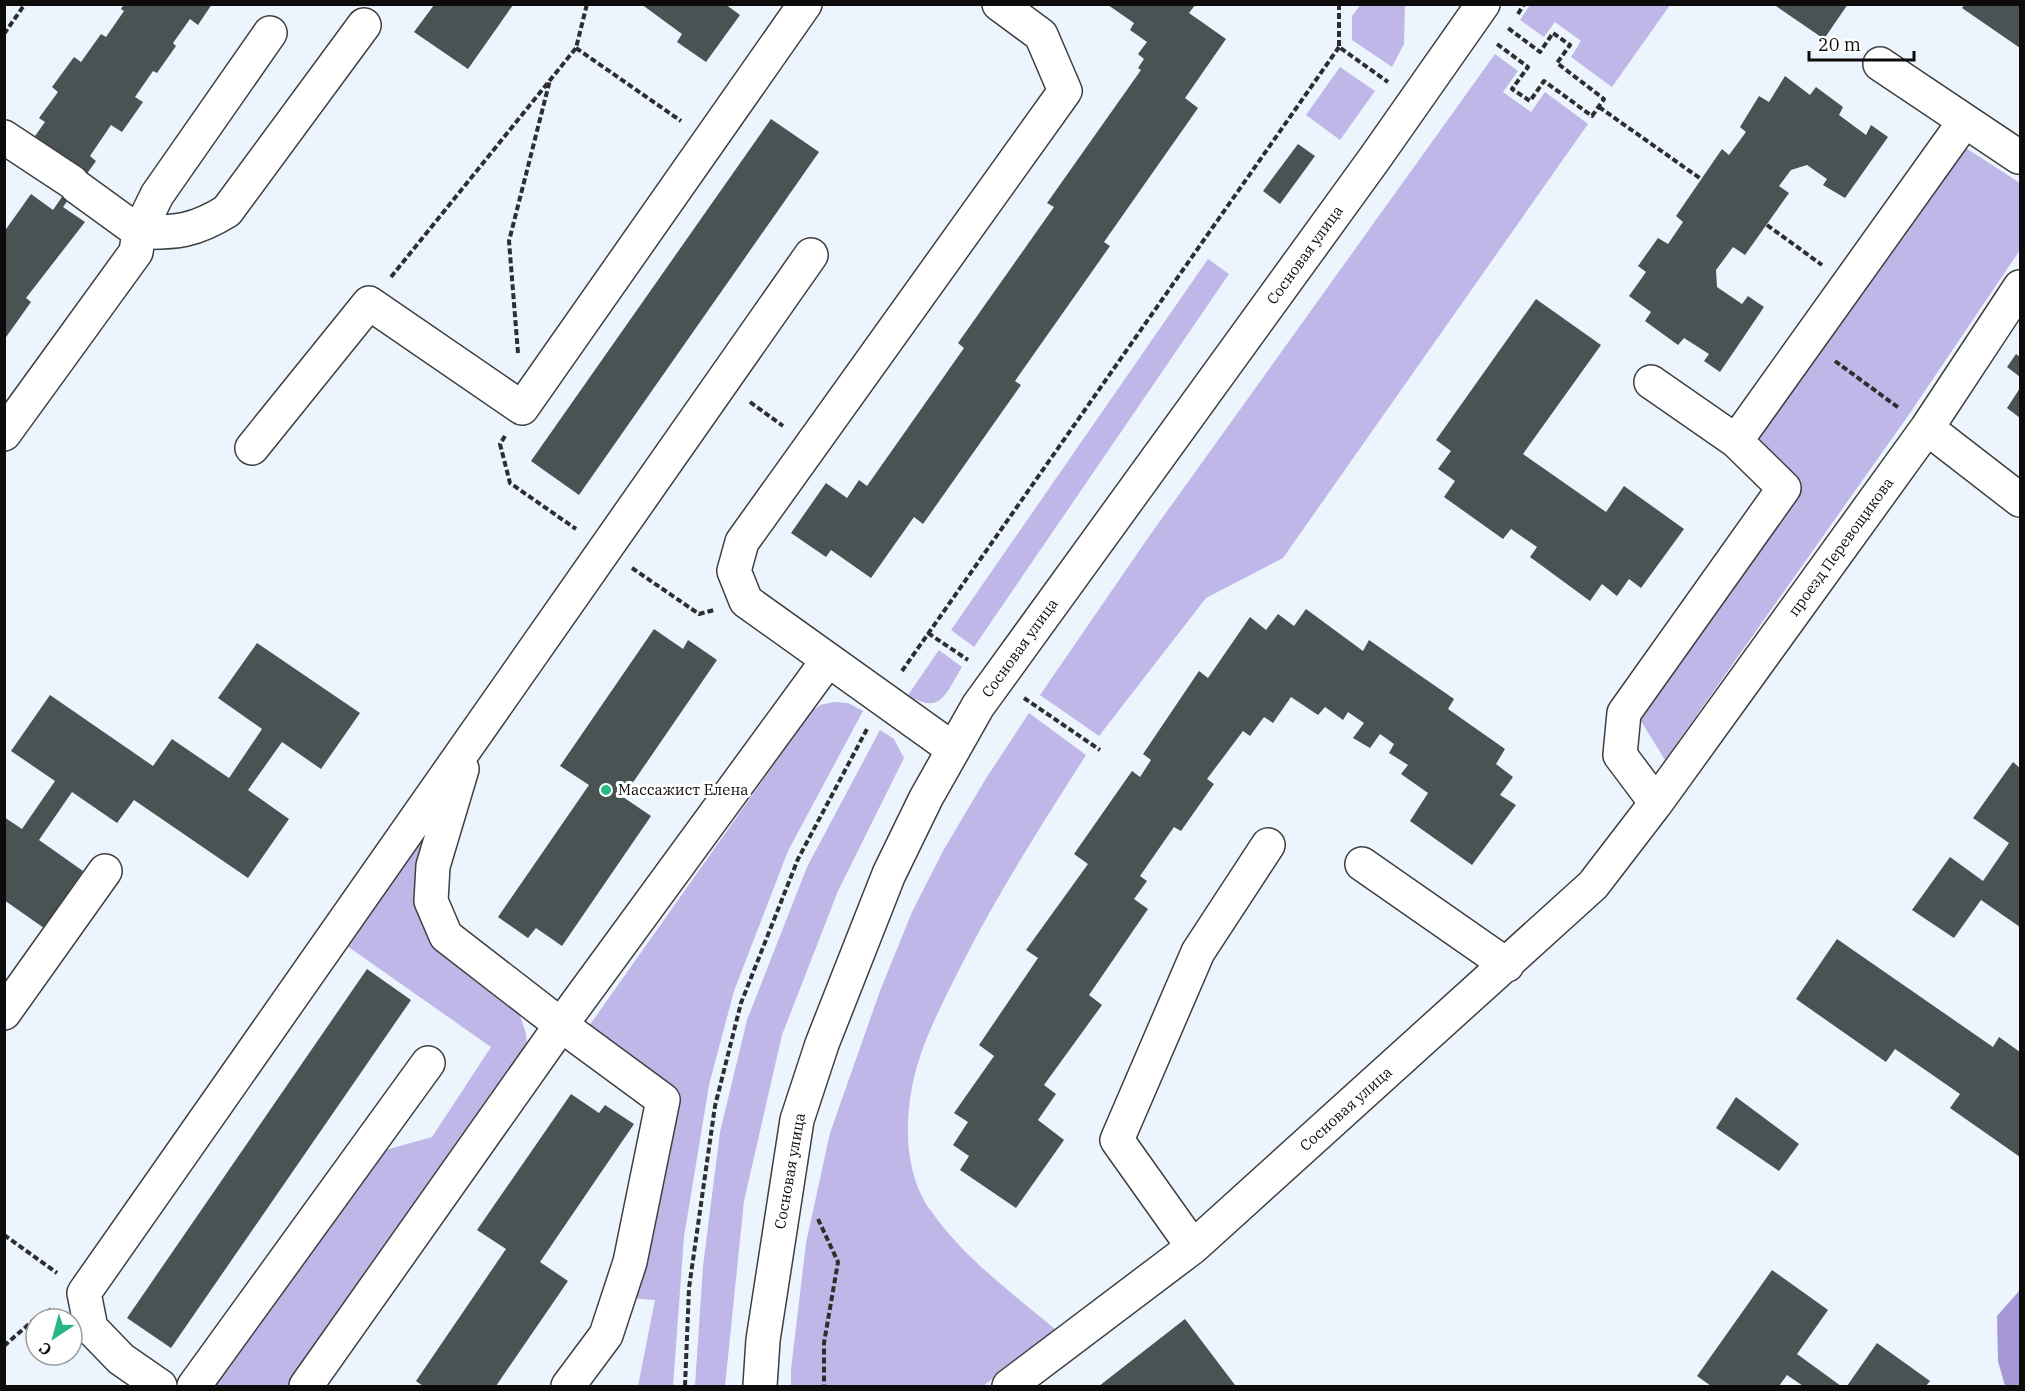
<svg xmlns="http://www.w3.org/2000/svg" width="2025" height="1391" font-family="'IBM Plex Serif',serif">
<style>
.green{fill:#bfb7e7}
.forest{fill:#a697d7}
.building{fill:#495354}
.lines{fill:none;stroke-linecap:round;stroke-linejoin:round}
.minor-casing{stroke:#3f3f3f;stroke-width:36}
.path{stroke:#2e2e2e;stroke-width:4;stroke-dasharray:6 3;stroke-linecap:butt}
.minor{stroke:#fff;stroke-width:33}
.poi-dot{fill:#29b784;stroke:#fff;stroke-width:2}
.labels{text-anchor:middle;stroke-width:6;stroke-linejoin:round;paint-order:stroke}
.street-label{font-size:15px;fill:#0c0c0c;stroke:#fff}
.poi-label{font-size:15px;fill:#0c0c0c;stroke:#fff;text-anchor:start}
</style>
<rect width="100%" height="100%" fill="#ecf5fe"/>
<path class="green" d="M1361,4L1405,5L1404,44L1392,67L1352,40V16Z
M1530,5V4L1670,5L1612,87L1571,57L1581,41L1555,22L1544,37L1520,20Z
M1495,54L1518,71L1503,92L1531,112L1545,92L1588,124L1283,558L1206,598L1099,736L1040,695L1150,535Z
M1340,67L1375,91L1340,140L1306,115Z
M1966,148L2020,183V250L1910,413L1665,760L1639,718L1802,490L1755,440Z
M1208,259L1229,274L974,647L951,630Z
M939,650L962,667C946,693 941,716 908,695Z
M834,702L848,703L863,711L788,851L734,991L709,1085L684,1237L673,1386H638L655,1300L630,1298L673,1100L589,1026L811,712L820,705Z
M1029,713L1086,755C1042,824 998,893 961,966C945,998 927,1032 917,1066C904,1112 902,1171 931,1211C964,1258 1013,1294 1056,1330L983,1386H791V1369L806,1243L830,1133L880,991L912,912L943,851L985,780Z
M880,730L894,739L904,758L838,891L782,1035L744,1201L725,1386H695L703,1266L720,1132L747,1020L807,867Z
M438,807L419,874L520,1016L526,1033L527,1046L288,1386H212L382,1151L432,1137L491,1047L347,946Z"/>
<path class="forest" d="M2020,1290V1386H2005L1998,1361L1997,1316Z"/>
<path class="building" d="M124,4H212L198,25L190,19L173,43L176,46L157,73L153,71L135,97L143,102L122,132L111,125L90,156L96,161L63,207L85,222L26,298L31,302L4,340V232L31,194L53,210L81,169L35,136L45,122L39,118L58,92L52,87L74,57L81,62L101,34L106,37L124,11L121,9Z
M641,4H725L740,15L706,62L677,42L682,34Z
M1773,4H1848L1824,39Z
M1965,4H2020V48L1962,8Z
M434,5H513L468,69L414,32Z
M1108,5H1195L1189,13L1226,39L1185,98L1198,108L1104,242L1110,246L1015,381L1021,385L923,524L914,517L871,578L831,550L826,557L791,533L826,483L847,498L859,480L867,486L964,348L958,343L1054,207L1047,203L1141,70L1138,68L1144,59L1138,54L1147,42L1130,30L1134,23Z
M1785,76L1810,95L1816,87L1843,107L1839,115L1866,135L1871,125L1888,137L1845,198L1823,185L1827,179L1807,165L1791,170L1779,186L1789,193L1745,255L1733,247L1716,270L1717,287L1742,304L1748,296L1764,307L1720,372L1704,361L1709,354L1684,338L1678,345L1645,321L1651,312L1629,296L1646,272L1638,266L1658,238L1668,244L1683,222L1676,216L1722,149L1729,155L1746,132L1740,127L1759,96L1769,102Z
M771,119L819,152L579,495L531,461Z
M1298,144L1315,156L1280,204L1263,191Z
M1536,299L1601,345L1523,454L1606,512L1624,486L1684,529L1641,588L1629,579L1617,596L1602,584L1590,601L1530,557L1537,547L1511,529L1503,539L1444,497L1455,481L1438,469L1451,451L1436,440Z
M2016,354L2020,357V377L2007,367Z
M2020,388V418L2007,408Z
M1306,609L1363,651L1369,640L1454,699L1448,709L1505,749L1496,764L1513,777L1500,795L1516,805L1472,865L1410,821L1428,793L1401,774L1408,765L1389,753L1394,744L1380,734L1370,748L1353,738L1364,723L1348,712L1343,720L1325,707L1318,715L1291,697L1273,723L1264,717L1250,736L1243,731L1207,779L1214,784L1181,831L1174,827L1140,876L1147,881L1134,899L1148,909L1089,995L1102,1005L1044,1085L1056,1094L1038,1120L1064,1140L1016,1208L960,1170L969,1156L953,1145L968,1122L954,1113L994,1056L979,1045L1038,958L1026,950L1088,864L1074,854L1132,771L1140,777L1151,760L1143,754L1199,671L1208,678L1250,617L1266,630L1278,614L1294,626Z
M654,629L683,649L688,640L717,660L623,797L651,816L562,946L536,928L528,938L498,917L589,785L560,766Z
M257,643L360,713L321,769L282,742L248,790L289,819L248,878L134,800L117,823L72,792L39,840L83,871L44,928L4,900V817L22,829L55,781L11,751L50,695L153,766L172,739L229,778L262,729L218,698Z
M2013,762L2020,768V927L1981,900L1954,938L1912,910L1950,857L1983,881L2009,843L1973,818Z
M1837,939L1993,1047L1999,1037L2020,1052V1157L1950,1108L1960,1094L1895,1049L1886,1062L1796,999Z
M367,969L411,1000L171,1348L127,1318Z
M571,1094L599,1113L605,1105L634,1124L540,1262L568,1281L496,1386H423L416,1381L506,1249L477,1230Z
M1736,1097L1799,1144L1779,1171L1716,1128Z
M1772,1270L1828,1310L1797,1354L1841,1386H1803L1787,1375L1779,1386H1711L1697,1376Z
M1185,1319L1235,1385L1099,1386Z
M1877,1343L1930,1381L1926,1386H1847Z"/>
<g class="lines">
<defs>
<path id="minor" d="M1880,64L2019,157L2020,155
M4,137L72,182
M77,187L139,232L157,195L270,33
M1651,382L1736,441
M1927,428L2020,500
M4,434L136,252L139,232C176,233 195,231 227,211L364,25
M252,448L369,303L522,408L805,4
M953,749L746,601L734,571L742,542L1065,91L1041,35L999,4
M462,769L433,866L431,901L446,936L561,1025L828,660
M1656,803L1620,755L1624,713L1784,488L1736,441L1964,122
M1362,864L1507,965
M4,1013L105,871
M1193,1247L1117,1140L1198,952L1268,845
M160,1386L121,1359L91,1328L84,1293L811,255
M194,1386L428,1063
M306,1386L561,1025L663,1100L630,1262L606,1335L568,1386
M760,1386L763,1340L797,1120L822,1044L889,874L926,798L978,706L1375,158L1483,4
M1009,1386L1193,1247L1593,885L1656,803L1927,428L2020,287"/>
</defs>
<use href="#minor" class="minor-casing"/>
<path class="path" d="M1339,4V47L1388,82
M1518,14L1524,4
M4,34L25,4
M1497,44L1528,67L1512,89L1530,101L1544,81L1592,116L1604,99L1557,63L1570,45L1553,33L1540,52L1508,28
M576,48L681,121
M1599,107L1701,179
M1767,225L1822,265
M391,277L576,48L587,4
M518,353L509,241L550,80
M1835,361L1899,408
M750,402L783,426
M505,436L500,444L510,483L576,529
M632,568L699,614L714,610
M928,633L968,660
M902,671L1339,47
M1024,698L1100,750
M818,1219L838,1262L824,1343V1386
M4,1235L57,1273
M4,1346L37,1317L54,1308
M685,1386L689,1288L715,1106L741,1003L798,859L867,729"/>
<use href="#minor" class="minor"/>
</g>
<circle class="poi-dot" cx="606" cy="790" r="6"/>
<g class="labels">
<g class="street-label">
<text transform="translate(1305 255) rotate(-54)" y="5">Сосновая улица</text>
<text transform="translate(1841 547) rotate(-54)" y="5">проезд Перевощикова</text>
<text transform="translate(1020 648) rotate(-54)" y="5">Сосновая улица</text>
<text transform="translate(1346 1109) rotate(-42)" y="5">Сосновая улица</text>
<text transform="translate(790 1171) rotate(-80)" y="5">Сосновая улица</text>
</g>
<g class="poi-label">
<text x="618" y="795">Массажист Елена</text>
</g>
</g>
<rect width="2025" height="1391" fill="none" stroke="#0c0c0c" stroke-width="12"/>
<g transform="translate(54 1337) rotate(216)"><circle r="28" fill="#ffffff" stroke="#9e9e9e" stroke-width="1.5"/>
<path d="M0-4.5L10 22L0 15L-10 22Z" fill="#29b784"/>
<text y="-9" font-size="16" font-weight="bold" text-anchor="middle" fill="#0c0c0c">С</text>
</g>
<path d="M1809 51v9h105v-9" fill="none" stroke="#0c0c0c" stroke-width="3"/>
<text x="1818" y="51" font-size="18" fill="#0c0c0c" stroke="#ffffff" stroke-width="4.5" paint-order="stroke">20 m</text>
</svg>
